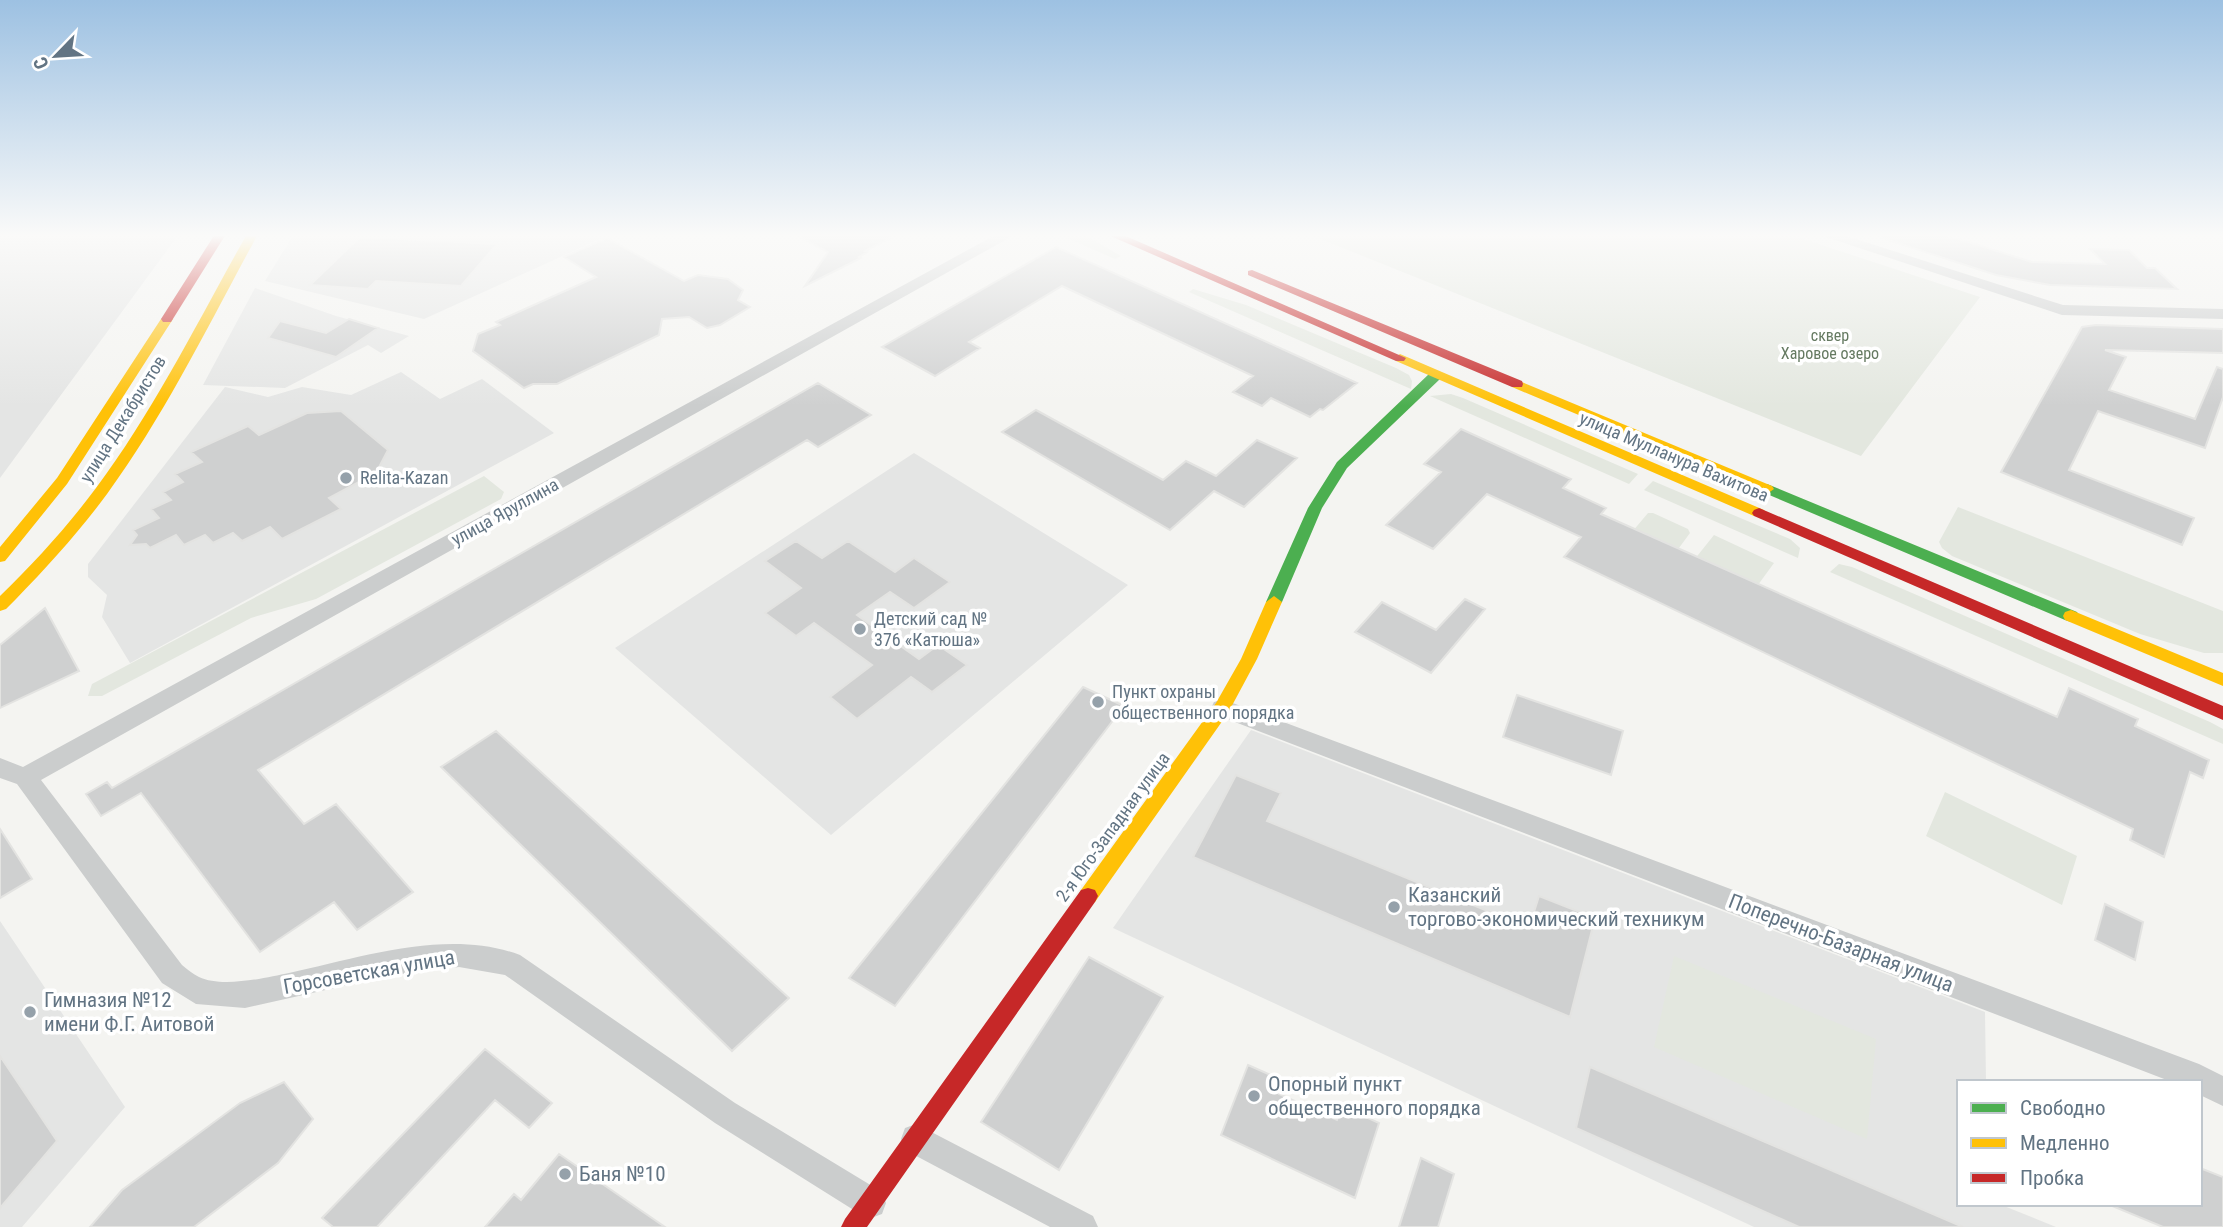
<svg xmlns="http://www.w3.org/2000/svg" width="2223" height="1227" font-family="'Roboto Condensed',sans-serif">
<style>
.built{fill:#e4e5e4}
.green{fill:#e3e7df}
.building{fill:#cfd0d0;stroke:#e3e3e1;stroke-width:2}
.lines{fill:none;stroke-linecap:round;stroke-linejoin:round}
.street{fill:#cbcdcd;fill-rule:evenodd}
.fast{fill:#4caf50;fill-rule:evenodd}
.slow{fill:#ffc107;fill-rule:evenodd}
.jam{fill:#c62828;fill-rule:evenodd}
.poi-dot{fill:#95a1aa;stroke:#fff;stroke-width:2.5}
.labels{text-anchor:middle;stroke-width:7;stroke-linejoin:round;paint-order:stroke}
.far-park-label{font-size:16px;fill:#657a61;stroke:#fff}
.street-label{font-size:18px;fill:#627483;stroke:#fff}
.poi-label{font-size:18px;fill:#627483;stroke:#fff;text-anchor:start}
.near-poi-label{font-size:21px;fill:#627483;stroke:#fff;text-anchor:start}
.near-street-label{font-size:21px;fill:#627483;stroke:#fff}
</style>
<rect width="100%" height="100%" fill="#f4f4f1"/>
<path class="built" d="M0,234H179L0,478Z
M294,234H611L424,319L265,281Z
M255,288L336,316L409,336L381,353L368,345L285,388L203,385Z
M401,372L440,399L482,379L554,433L130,663L102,617L107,595L88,577V564L225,387L268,397L302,387L351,395Z
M914,453L1128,585L831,835L615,648Z
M1251,730L1985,1012L1986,1082H1959V1204H1999L2056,1227H1754L1113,928Z
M0,921L125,1107L22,1227H0Z"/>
<path class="green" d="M1058,234H1083L1121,256L1115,259Z
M1308,234H1788L1980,297L1861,456Z
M1193,289L1246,305L1396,368L1409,375L1412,381L1411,389L1189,292Z
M1451,394L1463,398L1638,474L1629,484L1430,396Z
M484,476L504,492L501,499L316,599L251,618L102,696H88L92,684Z
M1653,481L1790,539L1800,548L1798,558L1644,490Z
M1958,507L2223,611V653H2204L2140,634L1952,556L1942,548L1939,542Z
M1648,513H1653L1688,529L1690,533L1676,552L1632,532Z
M1714,535L1774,563L1755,589L1694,560Z
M1839,564L1852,567L2210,722L2223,729V744L1830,572Z
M1945,792L2077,856L2062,905L1926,836Z
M1674,956L1876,1039L1867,1139L1654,1047Z"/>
<path class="building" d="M794,234H898L865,251L867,252L859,257L861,258L805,286L828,252Z
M1882,234H1943L2032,262L2105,264L2090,249L2129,250L2147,268H2155L2177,289L2050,285L1996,275L1882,238Z
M360,237L497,244L461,286L376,281L368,289L310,285Z
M607,238L684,281L698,275L728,279L743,290L738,300L750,307L720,325L707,328L689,317L662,319L659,335L557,384H533L524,388L473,351L478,334L500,325L496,322L596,277L564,257Z
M1056,247L1291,353L1357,383L1323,410L1320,409L1310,417L1271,398L1262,406L1233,392L1253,376L1062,286L969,342L980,348L935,376L882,347Z
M349,319L378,328L336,357L268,338L280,321L326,333Z
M2096,325L2223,329V353L2105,350L2126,357L2109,390L2195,419L2217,367L2223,369V397L2205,448L2098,411L2069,470L2194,518L2182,545L2001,472L2082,327Z
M818,383L871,415L818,447L807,440L258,770L304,824L336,804L413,892L357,930L334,902L260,952L141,793L101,816L86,794L107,782L112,788Z
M1036,410L1163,480L1186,461L1216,476L1257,440L1297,458L1244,507L1214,491L1170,530L1002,432Z
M341,411L388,450L376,473L329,498L341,509L282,539L270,527L242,541L233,533L213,543L205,535L184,545L176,535L150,548L146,544L130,545L137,535L133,530L159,518L151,509L171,500L163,492L183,482L175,474L202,462L191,452L248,426L259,435L307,413Z
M1461,429L1571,479L1563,488L1606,508L1601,514L2057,717L2069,688L2138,719L2135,726L2209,760L2203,778L2190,772L2164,857L2130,840L2133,829L1564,557L1581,537L1487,494L1433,549L1386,525L1441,472L1424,464Z
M796,541L822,558L848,541L895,572L914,558L950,582L914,608L890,592L857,615L919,659L938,645L967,665L932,692L911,677L857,719L830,697L872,665L814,623L796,636L765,613L801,588L765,561Z
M1465,599L1485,609L1431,673L1355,632L1382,602L1436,630Z
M45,608L79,671L0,708V645Z
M1083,687L1124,706L895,1006L849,978Z
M1517,695L1623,731L1611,775L1503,737Z
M496,731L789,998L732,1051L441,767Z
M1236,775L1281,793L1267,821L1529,928L1539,896L1595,918L1570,1017L1193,857Z
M0,829L32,879L0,898Z
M2105,904L2143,922L2135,960L2095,940Z
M1089,957L1163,997L1059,1170L981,1122Z
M485,1049L552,1103L529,1128L495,1100L377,1227H333L322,1218Z
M0,1056L57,1141L0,1208Z
M1248,1065L1284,1081L1279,1094L1337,1120L1342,1106L1379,1123L1355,1198L1221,1135Z
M1590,1067L1777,1147L1963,1227H1799L1576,1128Z
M284,1082L313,1119L278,1163L194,1227H90L122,1190L240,1103Z
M559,1154L665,1227H485L514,1194L521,1200Z
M1421,1158L1454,1174L1438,1227H1399Z
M2200,1168L2223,1177V1227H2163L2110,1205L2200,1204Z"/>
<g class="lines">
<path class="street" d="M997,234H1016L41,780L182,965C187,969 193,974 199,977C222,988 265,978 289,973C362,957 448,928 520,955L735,1103L882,1192L886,1203L882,1214L871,1218L860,1214L715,1123L505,975L459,967L388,976L245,1008L196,1004L162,983L17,784L0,778V758L23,767Z
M1817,234H1840L2063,305L2223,309V319L2062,315Z
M1222,699L2199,1064L2223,1076V1106L2200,1095V1082H2172L1214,714L1211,708L1214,702Z
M916,1124L1093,1216L1098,1227H1050L905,1150L901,1139L905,1128Z"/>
<path class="fast" d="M1435,372L1441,376L1440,379L1347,468L1322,508L1282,602L1274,608L1268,606L1266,602L1308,508L1337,462L1430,373Z
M1767,484L2077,612L2079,616L2071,622L2065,620L1762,492L1760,489Z"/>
<path class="slow" d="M247,234H258C210,322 166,413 107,494C79,532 48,566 16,599L6,609L0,611V596C35,562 67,527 96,488C155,409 199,319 247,234Z
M167,315L173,319L67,484L5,561L0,562V547L57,478L161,319Z
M1400,354L1764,510L1766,513L1764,516H1754L1396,361L1394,358Z
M1517,380L1772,486L1774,489L1767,494L1762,492L1512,387V381Z
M1274,596L1282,602L1257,659L1228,713L1095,902L1088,904L1081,902L1078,896L1081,890L1216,703L1241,659L1266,602Z
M2071,610L2223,673V686L2065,620L2063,616L2065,612Z"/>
<path class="jam" d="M215,234H226L171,322H163L161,319Z
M1106,234H1121L1406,358L1404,361H1396Z
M1252,270L1522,381L1523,384L1522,387H1512L1248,275V271Z
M1759,508L2223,706V720L1754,516L1752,513L1754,510Z
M1088,888L1095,890L1098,896L1095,902L867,1227H841L845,1219L1081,890Z"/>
</g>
<linearGradient id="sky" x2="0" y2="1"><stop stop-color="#9dc1e2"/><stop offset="0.58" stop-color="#fafaf9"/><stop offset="1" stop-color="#fafaf9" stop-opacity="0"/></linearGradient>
<rect width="2223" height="406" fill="url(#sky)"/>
<g class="poi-dot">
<circle cx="346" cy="478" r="7"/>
<circle cx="860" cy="629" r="7"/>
<circle cx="1098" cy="702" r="7"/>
<circle cx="1394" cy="907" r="7"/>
<circle cx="30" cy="1012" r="7"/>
<circle cx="1254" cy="1096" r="7"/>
<circle cx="565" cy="1174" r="7"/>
</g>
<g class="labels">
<g class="far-park-label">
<text x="1830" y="341">сквер<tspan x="1830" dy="18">Харовое озеро</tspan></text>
</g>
<g class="street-label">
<text transform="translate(123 419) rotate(-58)" y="6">улица Декабристов</text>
<text transform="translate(1674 457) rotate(23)" y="6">улица Мулланура Вахитова</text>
<text transform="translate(505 512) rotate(-29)" y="6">улица Яруллина</text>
<text transform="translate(1113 827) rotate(-54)" y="6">2-я Юго-Западная улица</text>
</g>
<g class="poi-label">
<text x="360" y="484">Relita-Kazan</text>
<text x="874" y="625">Детский сад №<tspan x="874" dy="21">376 «Катюша»</tspan></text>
<text x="1112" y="698">Пункт охраны<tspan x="1112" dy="21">общественного порядка</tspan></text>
</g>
<g class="near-poi-label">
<text x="1408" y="902">Казанский<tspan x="1408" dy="24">торгово-экономический техникум</tspan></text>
<text x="44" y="1007">Гимназия №12<tspan x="44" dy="24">имени Ф.Г. Аитовой</tspan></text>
<text x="1268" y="1091">Опорный пункт<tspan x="1268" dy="24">общественного порядка</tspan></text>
<text x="579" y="1181">Баня №10</text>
</g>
<g class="near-street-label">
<text transform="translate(1841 943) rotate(21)" y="7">Поперечно-Базарная улица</text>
<text transform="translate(369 972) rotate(-10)" y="7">Горсоветская улица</text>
</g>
</g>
<rect x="1957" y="1080" width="245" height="126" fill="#ffffff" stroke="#c0c7cd" stroke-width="2"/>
<rect x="1971" y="1103" width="35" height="10" fill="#4caf50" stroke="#c0c7cd" stroke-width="2"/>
<text x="2020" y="1115" font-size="21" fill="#627483">Свободно</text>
<rect x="1971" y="1138" width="35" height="10" fill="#ffc107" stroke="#c0c7cd" stroke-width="2"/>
<text x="2020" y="1150" font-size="21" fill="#627483">Медленно</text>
<rect x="1971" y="1173" width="35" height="10" fill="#c62828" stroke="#c0c7cd" stroke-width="2"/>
<text x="2020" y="1185" font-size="21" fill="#627483">Пробка</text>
<g transform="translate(56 56) rotate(245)" stroke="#ffffff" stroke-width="5" paint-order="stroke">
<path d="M0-5L12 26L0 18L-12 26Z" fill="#627483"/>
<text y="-10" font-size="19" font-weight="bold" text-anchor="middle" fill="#627483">С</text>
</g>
</svg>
